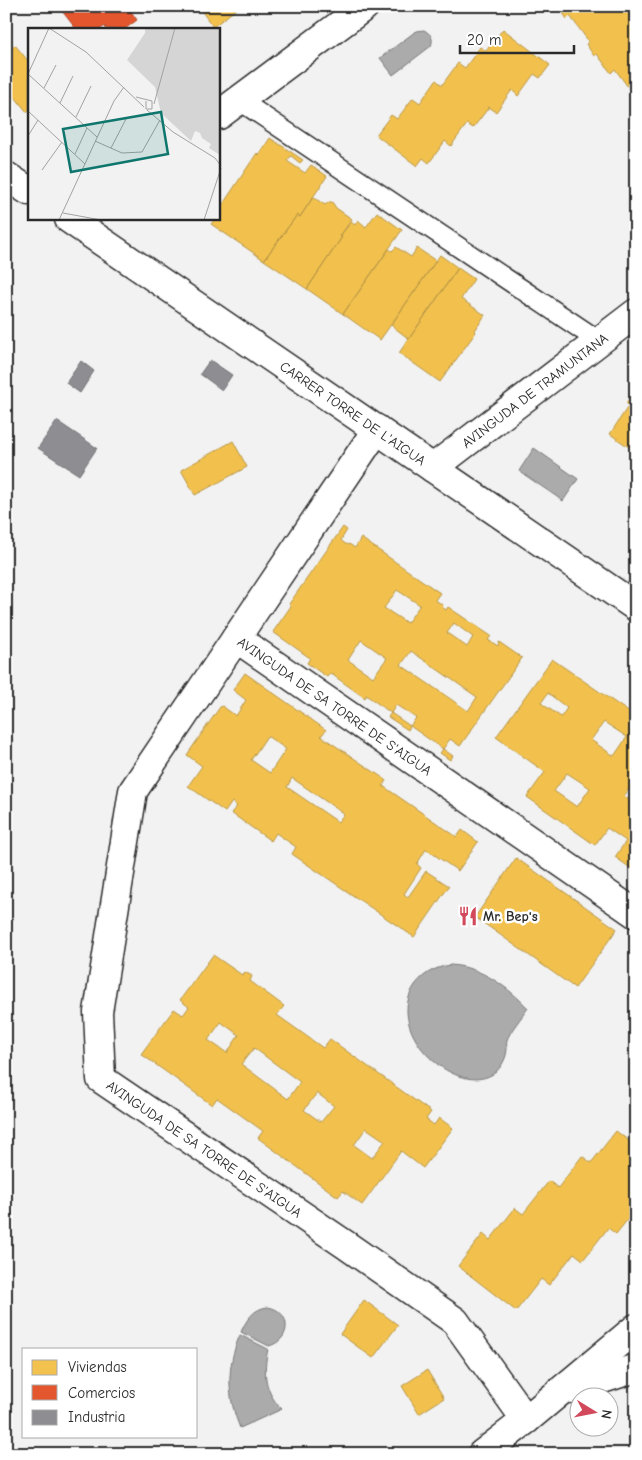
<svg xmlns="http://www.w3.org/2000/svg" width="642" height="1460" font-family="'Comic Neue',sans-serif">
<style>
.water{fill:#ababab;stroke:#787878}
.homes{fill:#f2c14e;stroke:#b69444;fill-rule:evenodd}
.shops{fill:#e4572e;stroke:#ac4a2d}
.industry{fill:#8d8d92;stroke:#707073}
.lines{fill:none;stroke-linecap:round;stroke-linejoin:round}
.service-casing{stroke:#2b2b2b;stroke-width:22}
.minor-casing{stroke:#2b2b2b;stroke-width:31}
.service{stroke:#fff;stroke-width:19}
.minor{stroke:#fff;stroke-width:28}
.labels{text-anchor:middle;stroke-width:5;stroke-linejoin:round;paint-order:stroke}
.street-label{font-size:14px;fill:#2b2b2b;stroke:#fff}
.poi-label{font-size:14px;font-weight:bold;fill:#2b2b2b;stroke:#fff;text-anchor:start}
.inset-road{fill:none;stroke:#a2a2a2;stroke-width:1}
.view{fill:#0f766e;fill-opacity:0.15;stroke:#0f766e;stroke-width:2.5}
.inset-edge{fill:none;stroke:#2b2b2b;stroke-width:2.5}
</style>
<rect width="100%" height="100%" fill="#f2f2f2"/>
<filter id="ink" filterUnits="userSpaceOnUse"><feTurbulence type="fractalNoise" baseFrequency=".02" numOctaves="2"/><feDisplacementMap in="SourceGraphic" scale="10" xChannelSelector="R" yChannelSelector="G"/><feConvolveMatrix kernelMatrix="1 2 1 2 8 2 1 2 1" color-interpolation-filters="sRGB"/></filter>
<g filter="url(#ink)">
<path class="water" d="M424,30C431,34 434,38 431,46L393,75L380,58L416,31Z
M534,448L578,479L563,501L519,471Z
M451,965C481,967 508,987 528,1008C522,1017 510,1031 507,1040C506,1043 507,1045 507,1048C507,1057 502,1066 496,1072C459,1101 382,1032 415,985C424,973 436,967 451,965Z
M268,1307C292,1311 292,1340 269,1346L241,1332C246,1320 254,1308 268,1307Z
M240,1335L268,1349C263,1372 264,1392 282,1409L240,1428C227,1397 226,1367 240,1335Z"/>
<path class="homes" d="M198,6H240L213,27Z
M562,6H636V85L634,83L628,87L615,69L611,73L597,54L594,56L586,44L589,42L570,16L567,19L561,10L564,8Z
M503,29L550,65L540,78L534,74L518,96L512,90L496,112L489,107L473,128L467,124L451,146L445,141L429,163L423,158L417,166L376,135L391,115L397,119L413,98L420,103L436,80L442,85L458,63L465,68L480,47L486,51Z
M15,45L29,62V110L27,112L11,92L6,96V52Z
M270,138L303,160L300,163L291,156L287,161L305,173L311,165L327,176L300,217L297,215L264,260L211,224L215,219H219V210L257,153L259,155Z
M313,197L325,205L329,202H332L336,208L352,219L340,236L342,237L307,289L264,260L297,215L300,217Z
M377,212L402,230L343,314L307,289L342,237L340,236L351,222L355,225L358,220L366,227Z
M396,247L411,257L417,248L436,261L380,340L343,314L389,249L392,251Z
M440,255L458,268L409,339L391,325Z
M458,268L474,279L461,299L485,315L474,332H476L440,382L399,353Z
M636,389V452L610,434L629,405L626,403Z
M233,441L247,467L195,495L181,470Z
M343,527L347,530L341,540L344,543L348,545L349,544L355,548L361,538L440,593L435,600L443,605L442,607L446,610L448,607L491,636L488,640L498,646L499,642L522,658L460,746L450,739L443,749L410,726L416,718L396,705L391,713L366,695L365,698L330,673L327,677L307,663L310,658L273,632L291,606L289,604ZM397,590L420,605L407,623L384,608ZM454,623L473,637L467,647L447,633ZM361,640L387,658L373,677L348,660ZM411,651L477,697L468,711L401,665Z
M552,659L636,717V780L624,796L636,805V872L615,857L626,841L607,828L595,845L527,797L545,772L496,737ZM548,693L567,708L561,717L541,703ZM604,722L627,737L614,756L591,740ZM567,773L590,788L577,807L554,791Z
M245,673L326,730L321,736L386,780L383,786L457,837L462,830L478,842L458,871L426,849L417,864L421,868L404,894L408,897L426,871L449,886L414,937L292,854L296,847L276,833L271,841L231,813L237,806L232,802L225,812L188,786L202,766L187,755L220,707L222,706L236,716L246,700L233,690ZM267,736L286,749L270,773L251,760ZM292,778L344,814L338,822L287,787Z
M391,713L410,726L408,730L388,717Z
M443,749L453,756L450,760L440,753Z
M516,858L617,929L575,988L475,917Z
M213,955L242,975L245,972L252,976L250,981L284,1006L277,1015L291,1025L323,1048L330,1039L431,1112L426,1119L434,1125L439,1118L453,1128L423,1168L401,1151L362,1205L343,1191L338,1197L258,1138L263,1131L217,1098L212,1105L141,1054L174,1009L183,1015L189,1007L180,1000ZM221,1022L239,1035L227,1053L208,1040ZM254,1048L300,1082L288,1099L241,1064ZM317,1093L334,1106L321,1122L304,1110ZM366,1128L385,1141L372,1158L354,1145Z
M616,1131L632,1143L636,1137V1209L616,1234L608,1228L583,1260L574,1253L549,1285L541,1279L516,1311L458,1266L483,1234L490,1240L515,1208L523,1214L549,1181L558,1188L582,1156L591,1163Z
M364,1300L398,1325L373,1358L340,1334Z
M427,1370L444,1398L419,1414L402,1386Z"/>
<path class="shops" d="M68,6H129L128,7L137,20L125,29H106L105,26L101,29H76L62,11Z"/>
<path class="industry" d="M210,360L232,375L222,390L200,374Z
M81,361L94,371L80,393L66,383Z
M57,421L97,448L79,475L38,448Z"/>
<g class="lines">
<defs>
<path id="service" d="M239,100L599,341"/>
<g id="minor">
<path d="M219,115L365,6"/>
<path d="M6,176L29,191"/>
<path id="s1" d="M69,219L636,607"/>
<path id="s2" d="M377,429L133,791L98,1012L101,1079L346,1245L455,1321L526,1420"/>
<path id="s3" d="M433,468L636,313"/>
<path id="s4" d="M236,638L636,914"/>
<path d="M572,1389L636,1368"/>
<path d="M482,1454L526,1420L636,1328"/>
</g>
</defs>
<use href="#service" class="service-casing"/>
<use href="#minor" class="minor-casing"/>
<use href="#service" class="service"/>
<use href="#minor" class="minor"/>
</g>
</g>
<defs>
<symbol id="restaurant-bare" viewBox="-9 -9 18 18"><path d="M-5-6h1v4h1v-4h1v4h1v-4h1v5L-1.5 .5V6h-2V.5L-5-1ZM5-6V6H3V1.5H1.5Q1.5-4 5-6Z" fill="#d1495b" stroke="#fff" stroke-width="2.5" paint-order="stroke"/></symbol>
</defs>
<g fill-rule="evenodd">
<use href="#restaurant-bare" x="454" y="902" width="28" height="28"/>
</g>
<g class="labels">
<g class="street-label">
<text dy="5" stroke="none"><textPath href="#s3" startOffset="128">AVINGUDA DE TRAMUNTANA</textPath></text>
<text dy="5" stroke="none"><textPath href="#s1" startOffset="344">CARRER TORRE DE L'AIGUA</textPath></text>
<text dy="5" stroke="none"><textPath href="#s4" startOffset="120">AVINGUDA DE SA TORRE DE S'AIGUA</textPath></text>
<text dy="5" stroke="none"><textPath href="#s2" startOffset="852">AVINGUDA DE SA TORRE DE S'AIGUA</textPath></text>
</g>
<g class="poi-label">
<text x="483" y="921">Mr. Bep's</text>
</g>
</g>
<g transform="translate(28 28)">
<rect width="192" height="192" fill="#f2f2f2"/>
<path d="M117,0H192V127L181,120L183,116L174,110L172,105L167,103L163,113L133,85L127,59L99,32L117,5Z" fill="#d5d5d5"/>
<path class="inset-road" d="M21,0L58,24L116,79M0,46L69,109M0,46L21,0M16,60L28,37M108,69L124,73V81H118V73M32,75L45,48M126,76L147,0M119,82L145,104L187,130L193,138M0,83L57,136M48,89L63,58M0,108L10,92M67,113L94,125L114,124L132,92M83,120L99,89M47,126L59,100M14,142L34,114M35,185L73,192M31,192L86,73L96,59M176,192L193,140"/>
<path class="view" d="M133,84L140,126L43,144L35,101Z"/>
<rect width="192" height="192" class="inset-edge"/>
</g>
<rect width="642" height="1460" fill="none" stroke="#fff" stroke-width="25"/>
<rect x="12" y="12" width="617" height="1435" fill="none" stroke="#2b2b2b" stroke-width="2" filter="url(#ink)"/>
<rect x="22" y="1348" width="175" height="90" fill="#ffffff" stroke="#aaaaaa"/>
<rect x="32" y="1360" width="25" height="15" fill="#f2c14e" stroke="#aaaaaa"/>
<text x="68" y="1372" font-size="15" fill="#2b2b2b">Viviendas</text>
<rect x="32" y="1385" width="25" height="15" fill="#e4572e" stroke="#aaaaaa"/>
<text x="68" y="1398" font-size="15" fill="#2b2b2b">Comercios</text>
<rect x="32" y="1410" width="25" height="15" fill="#8d8d92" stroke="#aaaaaa"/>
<text x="68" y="1422" font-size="15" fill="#2b2b2b">Industria</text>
<g transform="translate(594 1412) rotate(100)"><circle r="24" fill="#ffffff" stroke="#aaaaaa"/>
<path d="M0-4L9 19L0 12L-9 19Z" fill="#d1495b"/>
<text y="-8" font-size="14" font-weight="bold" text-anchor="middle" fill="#2b2b2b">N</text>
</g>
<path d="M460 45v8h114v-8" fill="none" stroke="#2b2b2b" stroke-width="2.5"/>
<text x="467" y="45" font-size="15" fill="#2b2b2b" stroke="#ffffff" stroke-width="4" paint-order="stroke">20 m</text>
</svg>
